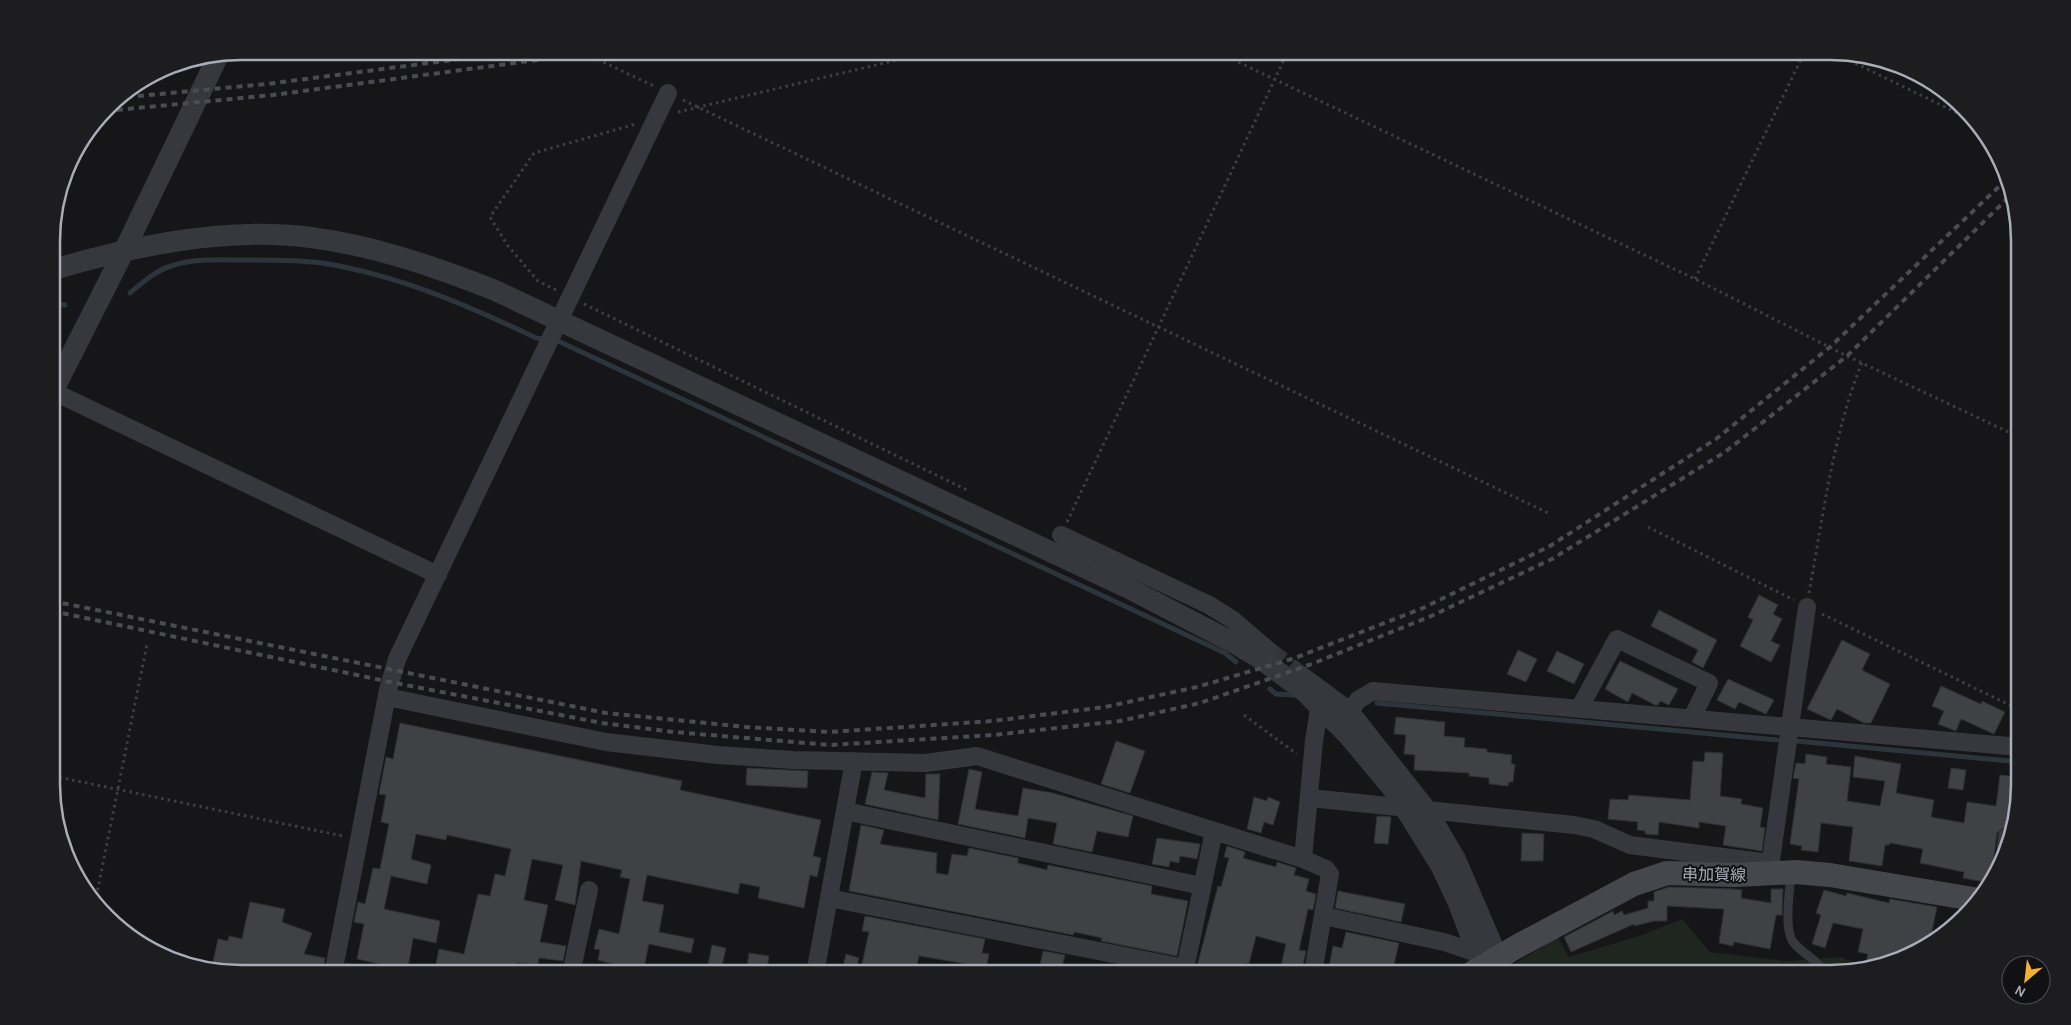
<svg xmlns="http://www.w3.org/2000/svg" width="2071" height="1025" font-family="Karla,'Noto Sans JP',sans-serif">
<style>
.green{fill:#1e261f}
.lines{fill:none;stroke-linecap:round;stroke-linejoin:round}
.stream{stroke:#2c353c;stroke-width:5}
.building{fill:#404145;stroke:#303034}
.minor-tunnel{stroke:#333438;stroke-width:18;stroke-dasharray:18 9;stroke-linecap:butt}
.path{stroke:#3d3f44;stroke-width:3;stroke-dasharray:2.5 4;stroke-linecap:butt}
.service{stroke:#37383d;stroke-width:9}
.minor{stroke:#37383d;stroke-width:18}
.tertiary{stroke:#37383d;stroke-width:21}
.secondary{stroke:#45474d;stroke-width:24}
.rail{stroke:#4a4c52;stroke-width:4;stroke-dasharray:6 5;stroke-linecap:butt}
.labels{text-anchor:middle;stroke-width:4;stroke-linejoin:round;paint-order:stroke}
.street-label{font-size:16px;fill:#a8adb8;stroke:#111113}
.rim{fill:none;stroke:#a8adb8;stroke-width:2.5}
</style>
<rect width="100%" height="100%" fill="#161618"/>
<path class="green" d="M1682,919L1710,952L1786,961L1841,957L1866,969L1842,973H1500L1558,937L1569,957L1645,934Z"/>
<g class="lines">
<path class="stream" d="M130,293C142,283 155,271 171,266C195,258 221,260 246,260C271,260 297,260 322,263C398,275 467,305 536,338L544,339
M52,303L65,305
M558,341L1225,653L1236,662
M1270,689L1276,694L1294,695
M1377,703L1777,740
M1796,741L2020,762"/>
</g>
<path class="building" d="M1759,595L1778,605L1773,614L1782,619L1771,641L1780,645L1771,662L1740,646L1753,620L1748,617Z
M1659,610L1717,640L1703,668L1692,662L1698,650L1651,626Z
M1842,640L1870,654L1862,670L1890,684L1871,723H1864L1837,709L1831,720L1807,709Z
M1518,650L1537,659L1526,682L1507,674Z
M1557,651L1584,664L1574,684L1547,671Z
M1620,661L1678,689L1669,705L1660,701L1658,705H1655L1632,693L1628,702L1605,689Z
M1728,679L1774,700L1766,714L1739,702L1735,709L1717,700Z
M1941,686L1981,704L1982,701L2005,712L1994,734L1961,719L1956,731L1938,724L1944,711L1932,706Z
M1396,717L1445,722L1444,736L1465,738L1464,747L1487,749V752L1512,755L1511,764H1515L1513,782H1509L1508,786L1489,784V778L1469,776V773L1414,770L1415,755L1404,754L1406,735L1394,734Z
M400,723L682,781L680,790L821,820L813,856L821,858L817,877L810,875L804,908L758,898L760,887L740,883L738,894L647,875L642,901L664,905L659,932L694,939L691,953L649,944L643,972L598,960L600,950L594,949L599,929L619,934L630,879L620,877L622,870L581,861L575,905L555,900L563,865L532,859L524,900L548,905L540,942L566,946L563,961L539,958L538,965L517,963L515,974H461L435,969L439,949L464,954L478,894L490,896L495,874L505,876L511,849L447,835L446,840L416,834L411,859L431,865L427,884L391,876L384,909L440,921L436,943L413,938L407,974H392L393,967L357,959L364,924L354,922L358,902L365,904L373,868L380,869L389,824L381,822L386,795L379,794L386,757L393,759Z
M1116,741L1145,751L1130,793L1101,784Z
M1705,752L1723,753L1720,796L1742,799L1741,804L1763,808L1760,827L1765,828L1762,851L1723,845L1726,826L1699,822V828L1659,822L1658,835L1645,834V831L1637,830L1638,822L1608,819L1610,799L1628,800L1629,795L1690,800L1693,761L1704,762Z
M1806,754L1827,757L1826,764L1851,767L1847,801L1880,806L1885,781L1853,777L1855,756L1901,764L1896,793L1934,800L1931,817L1964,823L1967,802L1996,806L2000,775L2018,777L2009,832L2003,828L1997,833L1992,871L1993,876L1990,883L1963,878L1964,872L1920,863L1923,849L1890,843L1889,845H1885L1882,866L1849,861L1853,827L1821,823L1818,852L1801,850L1802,846L1790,844L1799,779L1793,778L1796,763L1805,764Z
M747,768L808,771L807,788L746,785Z
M1951,768L1966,770L1963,790L1948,788Z
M969,769L982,772L975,809L1018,816L1023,788L1053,793L1133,816L1128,837L1097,831L1092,852L1053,844L1057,823L1028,818L1025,838L958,824Z
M872,772L888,773L884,790L925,798L926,774H940L938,820L865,804Z
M1254,797L1267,801L1268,797L1280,802L1273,825L1264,822L1261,833L1247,829Z
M1377,816L1391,817L1388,844L1374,843Z
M861,825L884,830L880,844L937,853L936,873L948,875L952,854L967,856L969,848L1018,858V863L1047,870L1048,865L1152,886L1151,894L1188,901L1177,956L1101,941L1102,938L1074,932L1073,935L849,891Z
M1522,833L1544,834L1543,861H1521Z
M1157,838L1200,844L1197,859L1180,856L1179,863L1170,861L1169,867L1152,864Z
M1227,846L1245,852L1243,858L1276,867L1277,862L1296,868L1294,875L1309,879L1306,891L1316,894L1313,910L1308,909L1299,950L1306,951L1302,970L1281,966L1286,944L1256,936L1249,964L1245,963L1244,967L1234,964L1233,974H1195L1218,886L1221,887L1229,858L1224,857Z
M1669,887L1733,889L1742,890L1741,898L1771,903V889H1783L1782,915H1776L1770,949L1734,942L1733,946L1719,943L1724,909L1667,906V921H1654L1634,926V924L1571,952L1564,937L1613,911L1614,915L1622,911L1624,915L1648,908V901H1654V892Z
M1824,890L1846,896L1847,893L1889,903L1890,899L1937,907L1929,945L1891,964L1864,969L1868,954L1858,952L1863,929L1833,923L1825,948L1812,944L1821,915L1816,913Z
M1338,891L1405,904L1401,922L1335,908Z
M250,902L285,909L282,922L312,933L304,954L325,958L323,974H241L212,967L218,939L228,941L229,936L242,939Z
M865,916L985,939L982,953L989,954L985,974H965L967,964L919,956L915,974H885L861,969L869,932L862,931Z
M1346,932L1399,943L1392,973H1328L1333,946L1342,948Z
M712,945L726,948L720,974H706Z
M1043,951L1065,955L1060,974H1038Z
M749,953L769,956L766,974H746Z
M846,954L859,958L855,971L843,967Z
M346,963L371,968L370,974H344Z"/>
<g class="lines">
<path class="minor-tunnel" d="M1268,650L1301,675"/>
<path class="path" d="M580,51L654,86
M1215,51L1695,279L1847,356L2019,437
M1832,52L1976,122
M683,100L1548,513
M678,112L935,51
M1695,279L1805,51
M556,290L538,281L508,246L490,217L534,153L636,124
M584,304L967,490
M1067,522L1288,51
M1648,527L1794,600
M1809,593C1823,516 1833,435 1862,362
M1822,614L2020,710
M1244,715L1297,754
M53,776L343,836
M95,903L147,644"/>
<path class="service" d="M1998,872L2003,834
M1791,873C1790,890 1783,931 1794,943C1804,955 1817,959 1825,973"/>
<path class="minor" d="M52,391L438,575
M1061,535L1209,605L1233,620L1268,650
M1301,675L1350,711
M387,697L606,742L718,755L793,760L926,763L977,756L1303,859L1326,869L1330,874L1313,973
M1579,709L1617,639L1709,683L1692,718
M1310,798L1574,825L1594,829L1630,845L1762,862L1771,867
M845,811L1202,886
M1303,859L1314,741L1322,690
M1769,874L1807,607
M829,898L1185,968
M1324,916L1444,942L1486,956
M1499,957L1457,859L1429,811L1350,711L1358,700L1373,691L2020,747
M333,974L388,690L397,659L668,93
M571,974L589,890
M815,974L854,761
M1184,974L1214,831"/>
<path class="tertiary" d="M52,270C129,247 226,227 307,237C372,245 433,266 494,290L1128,588L1234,643L1261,659L1304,691L1348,735L1393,789L1441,866L1458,902L1485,973
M52,393L124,251L218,56"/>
<path class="secondary" d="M1472,973L1516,947L1634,884L1667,873L1736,875L1796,872L1830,875L1979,900"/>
<path class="rail" d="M116,98L267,84L521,51
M106,111L273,95L605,51
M52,601L606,713L746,727L829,732L993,721L1105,707L1197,687L1295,658L1423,608L1550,546L1716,439L1830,347L2008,178
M52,611L390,682L602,723L674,732L830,745L993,735L1120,721L1200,703L1309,665L1429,617L1552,559L1725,452L1847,356L2012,194"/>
</g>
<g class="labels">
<g class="street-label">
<text transform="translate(1714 874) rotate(1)" y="6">串加賀線</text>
</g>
</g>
<path d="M0 0H2071V1025H0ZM241 60H1830A181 181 0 0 1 2011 241V784A181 181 0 0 1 1830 965H241A181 181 0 0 1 60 784V241A181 181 0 0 1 241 60Z" fill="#1d1d20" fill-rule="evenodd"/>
<path class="rim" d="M241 60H1830A181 181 0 0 1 2011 241V784A181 181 0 0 1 1830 965H241A181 181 0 0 1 60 784V241A181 181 0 0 1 241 60Z"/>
<g transform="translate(2026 980) rotate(208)"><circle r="24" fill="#111113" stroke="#4d4f55"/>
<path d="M0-4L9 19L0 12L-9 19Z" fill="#f2b134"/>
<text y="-8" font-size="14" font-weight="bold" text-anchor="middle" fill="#a8adb8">N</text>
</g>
</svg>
